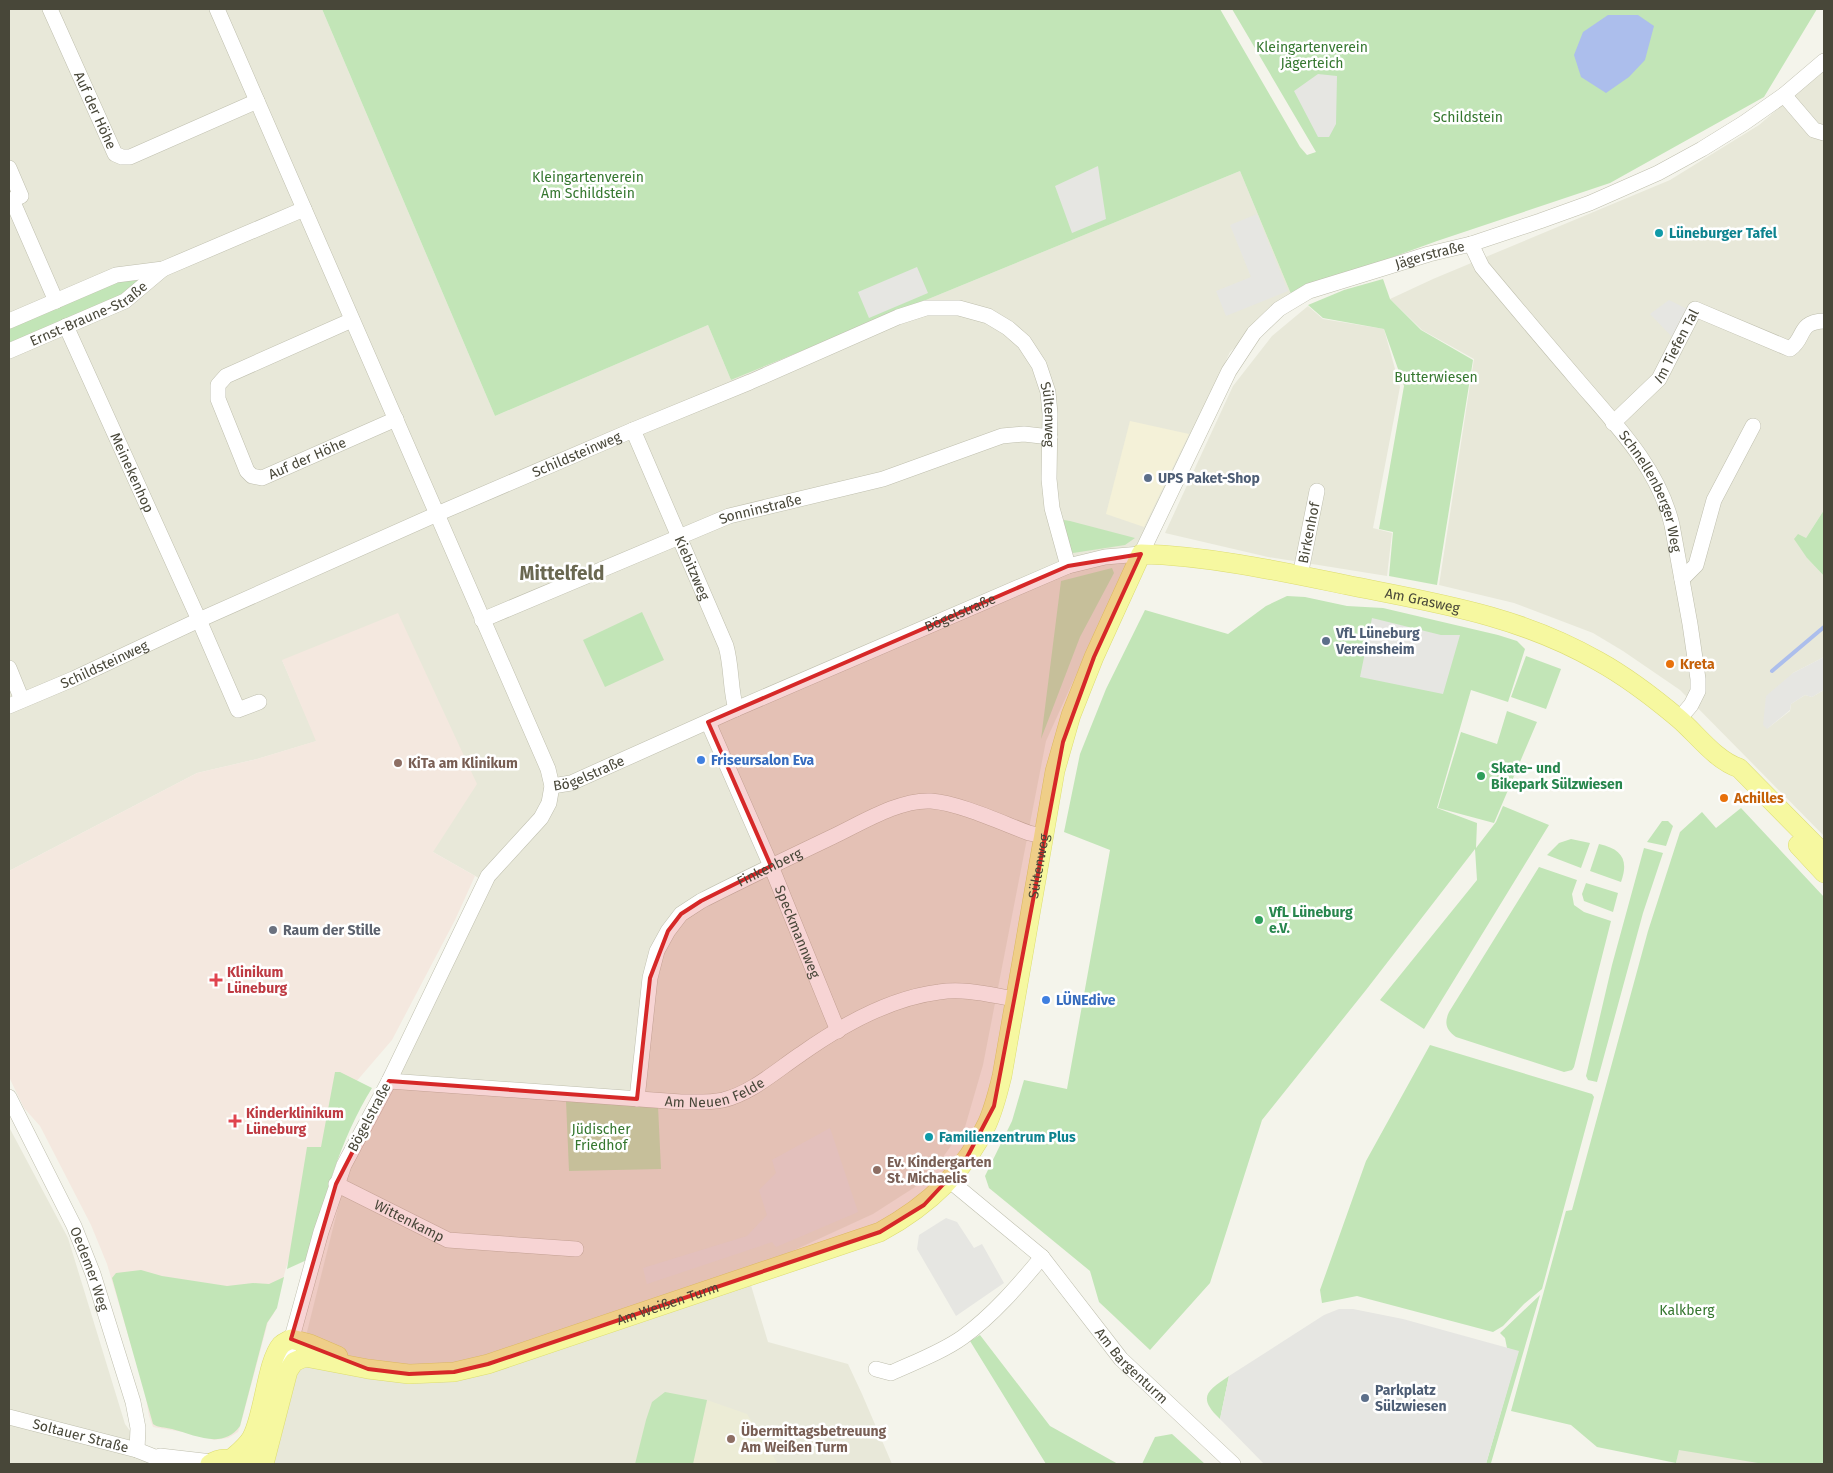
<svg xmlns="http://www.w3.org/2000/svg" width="1833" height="1473" font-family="'Fira Sans',sans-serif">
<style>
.residential{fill:#e8e8d9}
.commercial{fill:#f4f1d8}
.education{fill:#ececd6}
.medical{fill:#f4e8df}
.green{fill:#c2e5b7}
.parking{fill:#e6e6e2}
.water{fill:#acbeec}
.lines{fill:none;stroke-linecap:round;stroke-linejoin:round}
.stream{stroke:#acbeec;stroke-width:4}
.minor-casing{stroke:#bfbfae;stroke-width:16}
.major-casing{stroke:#dcdc71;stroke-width:20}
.minor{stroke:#fff;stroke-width:15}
.major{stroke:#f6f8a0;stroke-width:19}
.marked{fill:#d62828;fill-opacity:0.2;stroke:#d62828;stroke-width:4;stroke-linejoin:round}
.culture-dot{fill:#0f9aa8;stroke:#fff;stroke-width:2}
.service-dot{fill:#5c6f8a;stroke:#fff;stroke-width:2}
.food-dot{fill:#e8710a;stroke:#fff;stroke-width:2}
.shop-dot{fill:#3f7fe0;stroke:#fff;stroke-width:2}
.education-dot{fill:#8d6e63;stroke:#fff;stroke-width:2}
.leisure-dot{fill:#2e9e5b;stroke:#fff;stroke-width:2}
.worship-dot{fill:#6b7280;stroke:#fff;stroke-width:2}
.health-dot{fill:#e0444e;stroke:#fff;stroke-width:2}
.labels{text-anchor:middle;stroke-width:5;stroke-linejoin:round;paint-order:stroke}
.park-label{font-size:14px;fill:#35772f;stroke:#fff}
.street-label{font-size:14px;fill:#484739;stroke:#fff}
.culture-label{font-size:14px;font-weight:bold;fill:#0d838f;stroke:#fff;text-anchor:start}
.service-label{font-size:14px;font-weight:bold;fill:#4e5e75;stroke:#fff;text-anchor:start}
.food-label{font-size:14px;font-weight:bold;fill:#c56008;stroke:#fff;text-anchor:start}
.shop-label{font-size:14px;font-weight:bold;fill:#366cbe;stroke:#fff;text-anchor:start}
.education-label{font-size:14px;font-weight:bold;fill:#785e54;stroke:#fff;text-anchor:start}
.leisure-label{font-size:14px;font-weight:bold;fill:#27864d;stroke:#fff;text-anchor:start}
.worship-label{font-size:14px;font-weight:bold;fill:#5b616d;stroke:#fff;text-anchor:start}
.health-label{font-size:14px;font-weight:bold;fill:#be3a42;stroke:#fff;text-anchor:start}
.district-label{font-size:19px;font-weight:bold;fill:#6a6851;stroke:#fff}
</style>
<rect width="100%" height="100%" fill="#f4f4eb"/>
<path class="residential" d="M9,9H322L495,416L708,325L731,380L1240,171L1291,294L1230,352L1105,611L1046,741L983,1065L965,1127L926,1180L873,1214L747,1272L768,1342L848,1364L862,1394L892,1464H274L346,1176L491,885L433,852L282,660L317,741L257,759L197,773L9,871Z
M1824,69V510L1806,538L1807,558L1824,576V657L1793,673L1768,728L1790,711L1791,704L1805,695L1812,697L1824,690V836L1680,690L1623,651L1593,633L1514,603L1439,585L1474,359L1422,330L1390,299L1433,279L1670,180L1759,125Z
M1308,306L1323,319L1384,329L1400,387L1373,528L1392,533L1387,576L1268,557L1165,533L1233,386L1272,336Z
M9,1127L68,1238L125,1424L154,1464H9Z
M1679,1447L1775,1464H1676Z"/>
<path class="commercial" d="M1130,421L1189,434L1144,527L1106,514Z"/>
<path class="education" d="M707,1400L747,1414L778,1464H693Z"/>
<path class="medical" d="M398,613L477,784L433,852L475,876L455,920L392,1040L349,1090L325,1150L286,1268L274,1313L268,1322L240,1427L238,1432L228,1438L214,1440L183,1432L153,1427L149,1416L145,1392L107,1264L91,1225L40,1126L24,1108L9,1077V871L197,773L257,759L316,741L282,660Z"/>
<path class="green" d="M322,9H1220L1300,147L1307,155L1316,152L1232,9H1817L1764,97L1610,183L1437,241L1291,294L1240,171L731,380L708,325L495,416Z
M153,273L121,299L9,348V325L117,279Z
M1383,279L1390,299L1421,330L1473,360L1437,585L1389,576L1393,532L1379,529L1404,386L1384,329L1323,318L1308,305L1344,290Z
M1824,510V576L1807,558L1794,539L1798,534L1806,538Z
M1064,520L1070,521L1135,538L1125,545L1073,553L1069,549L1061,524Z
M1112,568L1114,573L1080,637L1041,739L1061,581Z
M1287,596L1305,597L1347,606L1383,608L1498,635L1517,641L1525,649L1508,702L1471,690L1437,808L1477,823L1476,848L1496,822L1503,806L1549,825L1424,1029L1380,1000L1477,880L1475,849L1366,990L1262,1120L1210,1283L1150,1350L1099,1302L1090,1271L989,1188L985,1176L1012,1121L1024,1080L1067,1089L1110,850L1064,832L1080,754L1106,689L1145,610L1228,634L1266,606Z
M642,612L664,660L605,687L583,640Z
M1526,656L1561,669L1546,709L1511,697Z
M1507,711L1537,722L1494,823L1438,808L1461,732L1497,744Z
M1741,808L1824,897V1464H1764L1679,1450L1676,1463L1597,1447L1571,1425L1511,1411L1566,1211L1572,1210L1648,931L1680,832L1702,812L1716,828Z
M1662,821H1668L1673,826L1666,846L1647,842Z
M1571,839L1590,843L1581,868L1547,855L1559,843Z
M1599,844C1622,849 1629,860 1621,882L1590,871Z
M1644,848L1663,853L1643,913L1597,1082L1588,1080L1586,1076L1612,965Z
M1539,867L1577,880L1572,894L1574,905L1584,912L1611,921L1574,1067L1572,1070L1564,1072L1456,1037C1446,1030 1444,1023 1449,1012Z
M1586,883L1618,893L1613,912L1584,901L1582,894Z
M1430,1045L1592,1094L1594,1097L1542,1289L1524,1304L1503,1326L1493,1332L1357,1296L1322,1303L1320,1290L1366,1161Z
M335,1072H340L372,1088C340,1140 323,1200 309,1259L287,1269L307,1147H321Z
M566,1101L658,1106L661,1169L569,1171Z
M141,1270L162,1276L227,1286L253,1283L269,1284L284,1277L277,1308L267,1323L240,1426C223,1450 195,1435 172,1429C165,1427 158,1428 153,1424L112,1278L116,1273Z
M1540,1295L1491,1463L1486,1464L1518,1352L1507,1348L1505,1338L1500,1333Z
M980,1335L1050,1426L1118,1464H1046L970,1341Z
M1229,1376L1220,1419C1197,1397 1207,1391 1229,1376Z
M665,1392L707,1400L693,1464H635L646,1420L652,1402Z
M1172,1434L1205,1464H1142L1155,1437Z"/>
<path class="parking" d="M1318,74L1337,76L1336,124L1329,137H1318L1294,91Z
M1098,166L1106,219L1072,233L1055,186Z
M1257,214L1288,291L1226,316L1216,291L1251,277L1230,225Z
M917,267L928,293L869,318L858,292Z
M1669,300L1689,310L1675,340L1650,314Z
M1372,618L1441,635H1460L1443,694L1360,677Z
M1824,657V690L1812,697L1805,695L1791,704L1790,710L1767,729L1763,725L1766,696L1793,673Z
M830,1128L858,1212L776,1247L772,1242L647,1284L643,1268L747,1236L767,1215L759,1190L776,1173L772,1160Z
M946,1218L957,1222L974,1248L982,1244L1004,1283L956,1316L917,1249L919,1235Z
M1339,1309H1353L1403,1319L1519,1351L1486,1464H1264L1220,1419L1229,1376L1324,1315Z"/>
<path class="water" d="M1608,15H1638L1654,26L1645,60L1629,77L1606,93L1581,77L1574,55L1583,32Z"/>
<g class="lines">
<path class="stream" d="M1772,671L1824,627"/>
<defs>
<g id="minor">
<path id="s1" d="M50,9L115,154L122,157H130L257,101"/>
<path d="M217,9L548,769L552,786L549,803L541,818L488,876L389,1081L344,1165L321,1232L282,1374"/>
<path d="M1784,95L1814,130L1824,133"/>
<path d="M9,168L21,196L9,201"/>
<path d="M12,200L56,301"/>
<path id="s2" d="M1471,244L1482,267C1513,304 1544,341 1575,377C1613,422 1658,466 1672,525L1690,624L1698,679V691L1691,705L1679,719"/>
<path id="s3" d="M352,320L226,376L218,385V399L247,471L252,476L262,478L396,419"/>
<path d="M9,321L116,275L163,269L304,209"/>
<path id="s4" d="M66,326L199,620L238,710L259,702"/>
<path id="s5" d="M9,351L125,301L163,269"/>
<path id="s6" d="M1613,423L1659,379L1695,309L1790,349C1806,338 1797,322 1824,321"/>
<path id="s7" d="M633,430L726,646C732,667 730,689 736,709"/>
<path id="s8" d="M1300,576L1317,491"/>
<path d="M1682,579L1696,565L1714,500L1753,426"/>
<path id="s9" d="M482,620L729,516L883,479L1002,436L1024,434L1050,437"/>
<path d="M9,668L22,700"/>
<path id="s10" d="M9,706L73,679L199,620L444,511L633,430L750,382L898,317L926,308H959L988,316L1008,328L1024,342L1039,365L1048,392L1050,414L1049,479L1052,508L1068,566"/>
<path id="s11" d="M708,722L771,866L838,1031"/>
<path id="s12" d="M552,786L571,783L736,709L1068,566L1105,557L1141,554L1229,371L1254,333L1279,309L1309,291L1429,254L1471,244L1540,221L1590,203L1658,173L1702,149L1744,123L1784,95L1824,61"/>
<path id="s13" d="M389,1081L681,1102C695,1102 709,1103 723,1100C752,1093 777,1070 801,1054C842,1025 890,998 939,992C965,988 990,995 1015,999"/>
<path id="s14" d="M9,1097L74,1226L93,1274L133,1402L138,1428L137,1450"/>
<path id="s15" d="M637,1099L650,978L657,951L668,931L681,914L701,901C744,879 788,858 832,837C860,824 899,799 931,801C959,803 1002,823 1029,833L1043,836"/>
<path id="s16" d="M949,1180L1042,1257L1121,1359L1233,1464"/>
<path id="s17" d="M336,1184L448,1240L576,1249"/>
<path d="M876,1369L891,1373C915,1362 942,1352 963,1337C993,1315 1018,1286 1042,1257"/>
<path id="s18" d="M9,1417L137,1450L172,1464"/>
<path d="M160,1456L212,1462"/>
</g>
<g id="major">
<path d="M1798,845L1824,873"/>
<path d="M231,1459C239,1452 247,1446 252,1437C264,1414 267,1361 281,1345C284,1342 288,1341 291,1339L310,1344L338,1356"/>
<path d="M210,1464C220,1457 230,1458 240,1464"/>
<path d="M247,1464L264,1436"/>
<path id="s19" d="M264,1464L288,1371L294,1362L305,1357L368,1369L409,1374L454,1372L488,1364L880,1232C926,1207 965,1172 987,1124C994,1109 998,1092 1002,1076L1055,771L1071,715L1094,657L1141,554C1210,556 1279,571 1347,585C1436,603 1518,615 1598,661C1627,677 1653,697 1678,718C1697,734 1715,760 1739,768L1824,854"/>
</g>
</defs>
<use href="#minor" class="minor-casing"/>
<use href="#major" class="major-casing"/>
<use href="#minor" class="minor"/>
<use href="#major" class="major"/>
</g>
<path class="marked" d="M1141,554L1094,657L1063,742L994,1106L965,1161L924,1205L880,1232L488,1364L454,1372L409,1374L368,1369L291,1339L336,1184L389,1081L637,1099L650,978L668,931L681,914L701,901L771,866L708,722L1068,566Z"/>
<g class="culture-dot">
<circle cx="1659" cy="233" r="5"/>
<circle cx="929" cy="1137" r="5"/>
</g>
<g class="service-dot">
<circle cx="1148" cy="478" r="5"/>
<circle cx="1326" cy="641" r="5"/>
<circle cx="1365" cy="1398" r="5"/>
</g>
<g class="food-dot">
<circle cx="1670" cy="664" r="5"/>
<circle cx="1724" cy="798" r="5"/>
</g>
<g class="shop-dot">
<circle cx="701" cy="760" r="5"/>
<circle cx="1046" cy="1000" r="5"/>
</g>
<g class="education-dot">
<circle cx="398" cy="763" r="5"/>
<circle cx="877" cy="1170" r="5"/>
<circle cx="731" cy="1439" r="5"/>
</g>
<g class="leisure-dot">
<circle cx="1481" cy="776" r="5"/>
<circle cx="1259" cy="920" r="5"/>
</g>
<circle class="worship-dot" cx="273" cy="930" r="5"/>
<g class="health-dot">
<path d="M213.5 972.5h5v5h5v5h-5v5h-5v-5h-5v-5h5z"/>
<path d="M232.5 1113.5h5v5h5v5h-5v5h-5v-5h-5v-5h5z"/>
</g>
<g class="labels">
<g class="park-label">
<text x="1312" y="52">Kleingartenverein<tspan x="1312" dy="16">Jägerteich</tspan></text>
<text x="1468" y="122">Schildstein</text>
<text x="588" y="182">Kleingartenverein<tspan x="588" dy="16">Am Schildstein</tspan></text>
<text x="1436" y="382">Butterwiesen</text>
<text x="601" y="1134">Jüdischer<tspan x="601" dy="16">Friedhof</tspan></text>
<text x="1687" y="1315">Kalkberg</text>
</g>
<g class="street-label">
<text dy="5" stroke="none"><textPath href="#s1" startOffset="111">Auf der Höhe</textPath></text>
<text dy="5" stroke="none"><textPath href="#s12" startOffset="1080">Jägerstraße</textPath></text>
<text dy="5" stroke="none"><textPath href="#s5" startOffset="88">Ernst-Braune-Straße</textPath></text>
<text dy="5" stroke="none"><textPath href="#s6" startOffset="101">Im Tiefen Tal</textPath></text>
<text dy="5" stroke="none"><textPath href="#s10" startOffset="1186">Sültenweg</textPath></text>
<text dy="5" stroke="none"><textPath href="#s10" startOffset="621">Schildsteinweg</textPath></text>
<text dy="5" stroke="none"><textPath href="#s3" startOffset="308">Auf der Höhe</textPath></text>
<text dy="5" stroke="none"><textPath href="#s4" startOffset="161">Meinekenhop</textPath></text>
<text dy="5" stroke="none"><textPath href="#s2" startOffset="309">Schnellenberger Weg</textPath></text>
<text dy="5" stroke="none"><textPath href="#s9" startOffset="300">Sonninstraße</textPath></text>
<text dy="5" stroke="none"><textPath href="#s8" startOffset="44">Birkenhof</textPath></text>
<text dy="5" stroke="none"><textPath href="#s7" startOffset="150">Kiebitzweg</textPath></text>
<text dy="5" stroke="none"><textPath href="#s19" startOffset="1752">Am Grasweg</textPath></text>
<text dy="5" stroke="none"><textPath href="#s12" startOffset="444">Bögelstraße</textPath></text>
<text dy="5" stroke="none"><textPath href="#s10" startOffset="104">Schildsteinweg</textPath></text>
<text dy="5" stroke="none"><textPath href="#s12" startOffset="39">Bögelstraße</textPath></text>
<text dy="5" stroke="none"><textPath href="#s19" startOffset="1136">Sültenweg</textPath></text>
<text dy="5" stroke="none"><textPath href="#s15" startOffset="294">Finkenberg</textPath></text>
<text dy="5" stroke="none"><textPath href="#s11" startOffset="228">Speckmannweg</textPath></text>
<text dy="5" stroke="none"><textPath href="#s13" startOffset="328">Am Neuen Felde</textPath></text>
<text transform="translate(369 1117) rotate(-62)" y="5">Bögelstraße</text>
<text dy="5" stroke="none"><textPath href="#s17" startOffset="82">Wittenkamp</textPath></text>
<text dy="5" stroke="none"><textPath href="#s14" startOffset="190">Oedemer Weg</textPath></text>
<text dy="5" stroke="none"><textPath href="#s19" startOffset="494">Am Weißen Turm</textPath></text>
<text dy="5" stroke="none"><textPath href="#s16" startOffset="262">Am Bargenturm</textPath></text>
<text dy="5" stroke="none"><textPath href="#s18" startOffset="74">Soltauer Straße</textPath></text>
</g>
<g class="culture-label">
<text x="1669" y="238">Lüneburger Tafel</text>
<text x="939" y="1142">Familienzentrum Plus</text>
</g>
<g class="service-label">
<text x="1158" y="483">UPS Paket-Shop</text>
<text x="1336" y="638">VfL Lüneburg<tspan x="1336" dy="16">Vereinsheim</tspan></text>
<text x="1375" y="1395">Parkplatz<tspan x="1375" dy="16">Sülzwiesen</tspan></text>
</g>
<g class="food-label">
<text x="1680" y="669">Kreta</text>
<text x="1734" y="803">Achilles</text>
</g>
<g class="shop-label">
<text x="711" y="765">Friseursalon Eva</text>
<text x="1056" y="1005">LÜNEdive</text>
</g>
<g class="education-label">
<text x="408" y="768">KiTa am Klinikum</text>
<text x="887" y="1167">Ev. Kindergarten<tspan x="887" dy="16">St. Michaelis</tspan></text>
<text x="741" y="1436">Übermittagsbetreuung<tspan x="741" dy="16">Am Weißen Turm</tspan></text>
</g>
<g class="leisure-label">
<text x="1491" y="773">Skate- und<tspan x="1491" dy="16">Bikepark Sülzwiesen</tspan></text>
<text x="1269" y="917">VfL Lüneburg<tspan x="1269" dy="16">e.V.</tspan></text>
</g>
<g class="worship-label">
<text x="283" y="935">Raum der Stille</text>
</g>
<g class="health-label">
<text x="227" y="977">Klinikum<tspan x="227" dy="16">Lüneburg</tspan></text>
<text x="246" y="1118">Kinderklinikum<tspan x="246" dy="16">Lüneburg</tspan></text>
</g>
<g class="district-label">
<text x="562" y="580">Mittelfeld</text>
</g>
</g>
<rect width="1833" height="1473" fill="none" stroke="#484739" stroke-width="20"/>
</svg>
